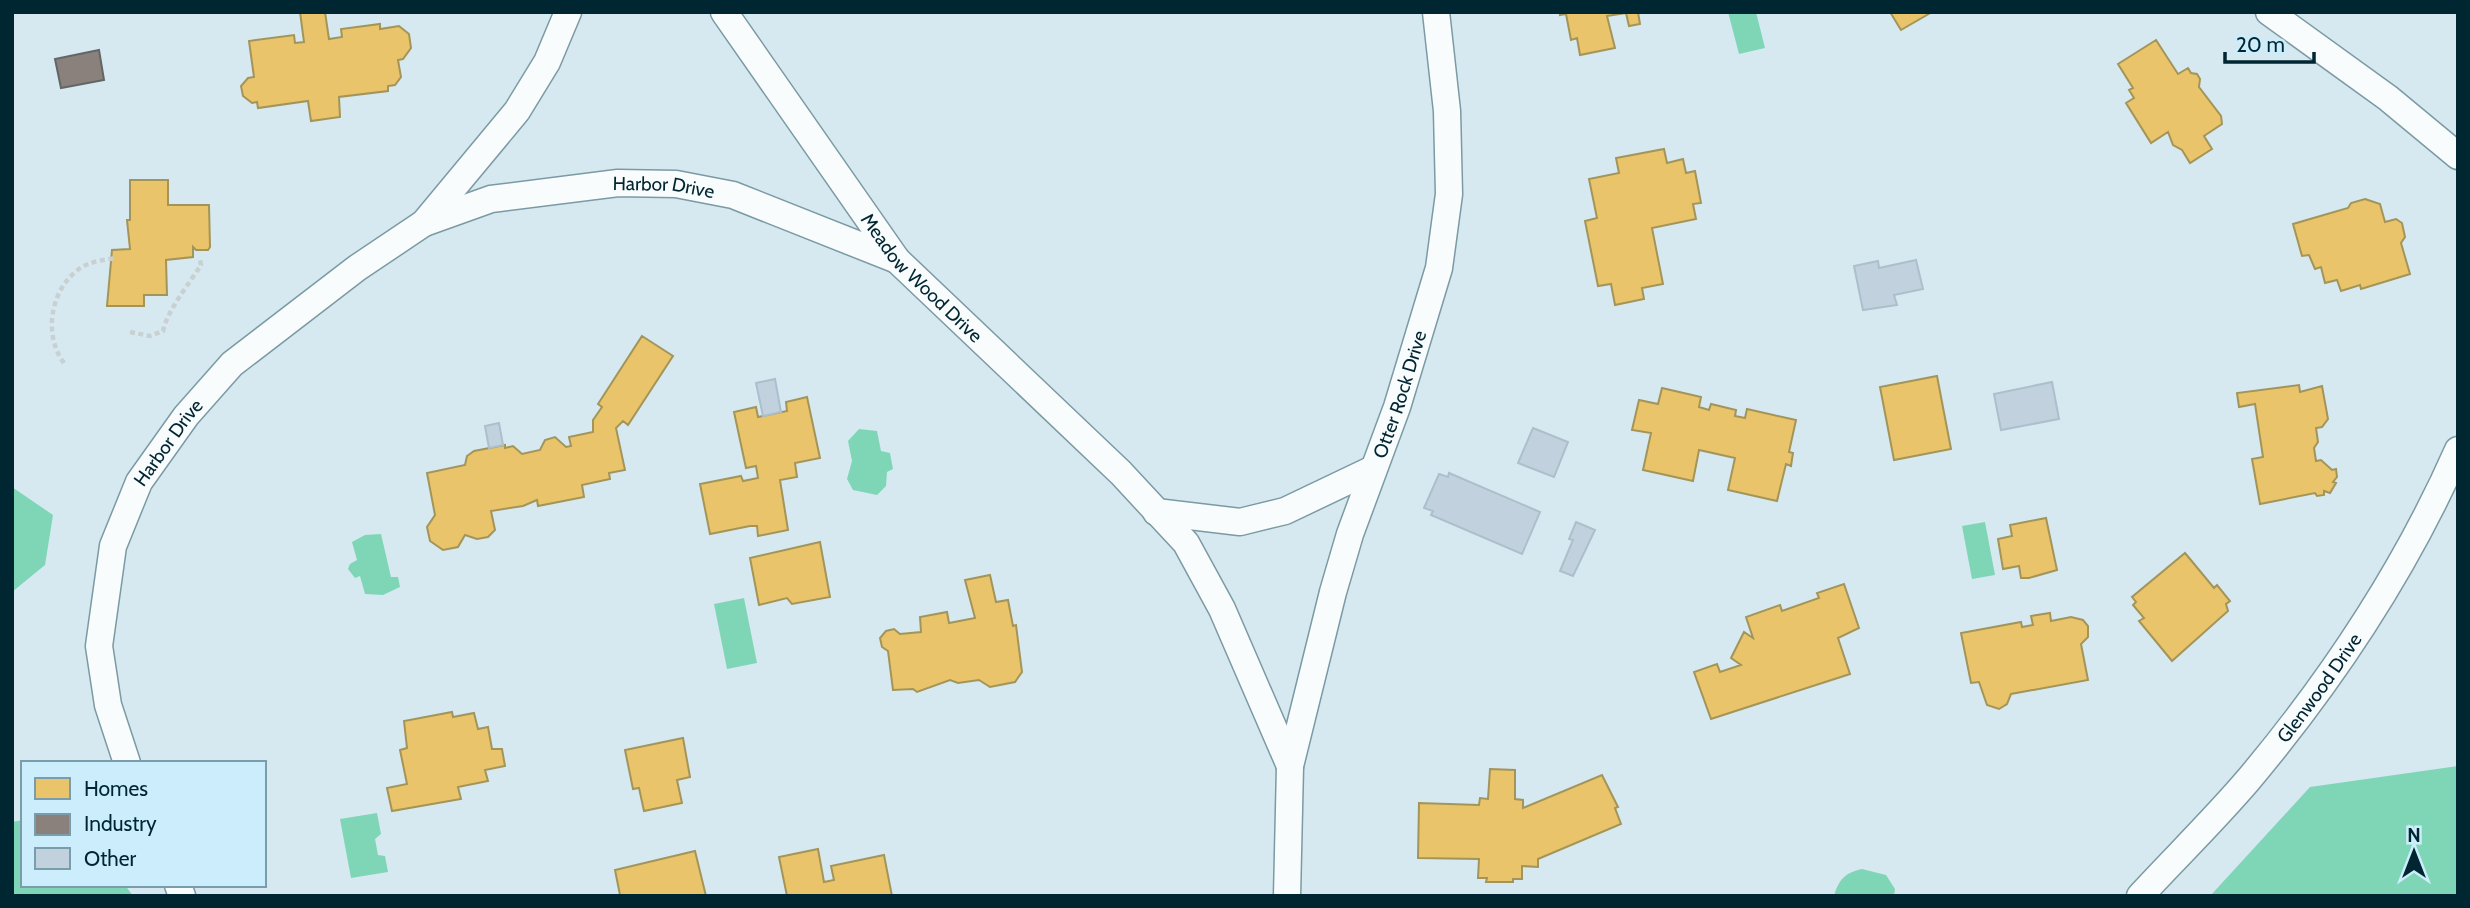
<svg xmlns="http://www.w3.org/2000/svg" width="2470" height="908" font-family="Cabin,sans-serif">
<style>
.water{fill:#7fd6b7}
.homes{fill:#e9c46a;stroke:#a39559;stroke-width:2}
.industry{fill:#8a817c;stroke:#616666;stroke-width:2}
.building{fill:#c1d2de;stroke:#abbfcc;stroke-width:2}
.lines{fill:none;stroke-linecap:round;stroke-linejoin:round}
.street-casing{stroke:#7b9aa3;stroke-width:29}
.path{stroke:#c8d0d1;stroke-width:4.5;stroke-dasharray:5 3.5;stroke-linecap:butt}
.street{stroke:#f9fcfd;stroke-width:26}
.labels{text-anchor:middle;stroke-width:7;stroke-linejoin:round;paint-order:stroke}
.street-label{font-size:19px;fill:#002632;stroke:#ccedfb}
</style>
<rect width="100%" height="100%" fill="#d6e9f0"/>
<path class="water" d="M1728,12H1756L1765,48L1739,54Z
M859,429L877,431L881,451L890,453L893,469L887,472L886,486L877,495L853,490L847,479L852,461L848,441Z
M12,487L53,515L45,565L12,592Z
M1985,522L1995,575L1972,579L1962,526Z
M381,534L391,577H398L400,587L383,595L365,594L360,576L355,578L348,569L350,564L357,560L352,542L365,535Z
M744,598L757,663L727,669L714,604Z
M2458,766V896H2210L2310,787Z
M377,813L381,834L375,839L378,855L385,856L388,872L351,878L340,819Z
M23,820V885H125L133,896H12V822Z
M1862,869L1886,875L1895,889L1894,896H1834C1839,879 1845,873 1862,869Z"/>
<path class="homes" d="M300,12H325L329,39L342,37L341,29L380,24V29L399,26L409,34L411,48L403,59L398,60L401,77L395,85L388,86V91L339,97L340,117L311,121L308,101L258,108L257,102L252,103L243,96L241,86L248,78L254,77L249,41L294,35L295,43L304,42Z
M1560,12H1638L1640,24L1629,26L1626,13L1607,16L1615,48L1580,55L1577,38L1571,40L1566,14L1560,15Z
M1890,12H1932L1901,30Z
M2156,40L2178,74L2188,68L2191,73L2197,74L2200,79L2199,87L2221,116L2222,124L2204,136L2212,149L2190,163L2182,150L2173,145L2168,132L2151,143L2126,103L2134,98L2129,90L2133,88L2118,64Z
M1664,149L1667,163L1683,159L1686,173L1695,171L1701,203L1693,204L1696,219L1652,228L1663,284L1642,288L1644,299L1615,305L1611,284L1598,286L1585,221L1597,218L1589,179L1619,173L1616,158Z
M130,180H168V205H209L210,247L208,250H196L193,247V257L166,260L167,295H144V306H107L112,250L130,249L127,220H130Z
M2365,199L2380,204L2385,222L2396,219L2402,223L2405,237L2401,243L2410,274L2361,289L2360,285L2341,291L2337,280L2325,283L2321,267L2315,269L2309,255L2302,256L2293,224L2348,208L2351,203Z
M642,336L673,356L628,425L623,421L616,428L625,470L609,473L610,479L582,485L584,497L538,506L537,500L523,506L491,511L495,530L488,537L477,539L465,535L458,547L443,550L430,541L427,527L435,515L427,473L465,465L467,456L474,451L505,445V448L513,446L522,454L540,450L545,440L555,437L566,447L571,446L569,437L593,432V420L602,407L598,404Z
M1937,376L1951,449L1894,460L1880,387Z
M2299,385L2300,392L2322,386L2328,419L2322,427L2316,428L2318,442L2314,448L2316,461L2321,460L2332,470L2336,469L2337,477L2333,482L2336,483L2330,493L2324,491V495L2317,496L2315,493L2260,504L2252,459L2263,457L2255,404L2239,407L2237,393Z
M1662,388L1701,397L1699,407L1709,410L1711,404L1736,410L1735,416L1745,418L1747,409L1796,420L1789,452L1793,453L1791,466L1786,464L1777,501L1728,490L1735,458L1699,450L1693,481L1643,470L1651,433L1632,430L1639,400L1658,404Z
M807,397L820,458L795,463L797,477L780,480L788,530L758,536L757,526H750L710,534L700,484L741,476L743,481L758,478L756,466L746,468L734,412L756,407L758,417L787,411L786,402Z
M2046,518L2057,570L2029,578H2021L2019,566L2003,569L1998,539L2012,536L2010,525Z
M820,542L830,597L792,604L787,598L759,605L750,558Z
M2185,553L2214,588L2217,585L2230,601L2226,604L2228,611L2172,661L2139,621L2144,618L2133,605L2136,602L2132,597Z
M990,575L996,602L1008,600L1013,626L1016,625L1022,672L1015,682L990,687L979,680L958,683L950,680L917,692L913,689L893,690L888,651L882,647L880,638L886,631L894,629L900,634L921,632L920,617L947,612L949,623L975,618L965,580Z
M1844,584L1859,628L1838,638L1850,674L1711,719L1694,672L1717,664L1720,672L1741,665L1731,658L1744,632L1753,638L1746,617L1780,605L1782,611L1819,598L1817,593Z
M2050,613L2051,621L2071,617L2083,620L2088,626V637L2081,644L2088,680L2011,694L2007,704L1999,709L1987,705L1979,682L1971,683L1961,633L2021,622L2022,627L2033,625L2031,616Z
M452,712L453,717L474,713L478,729L488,727L492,749H502L505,766L485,770L488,781L458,787L461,799L392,811L387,788L407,784L400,750L407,748L404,721Z
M683,738L690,777L677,780L682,803L644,811L639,788L633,789L625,750Z
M1490,769L1515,770V799L1523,800V808L1602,775L1618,807L1615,808L1621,824L1538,859V867L1522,866V879H1513V882H1486L1487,878H1478L1479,859L1418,858L1419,803L1479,805L1480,798L1488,799Z
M818,849L824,882L834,880L831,866L884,855L892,896H787L779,857Z
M695,851L706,896L620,895L615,870Z"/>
<path class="industry" d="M99,50L104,80L61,88L55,59Z"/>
<path class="building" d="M1916,260L1923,289L1894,295L1897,305L1863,310L1854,266L1878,261L1879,268Z
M775,379L781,412L763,416L756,383Z
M2052,382L2059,419L2001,430L1994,394Z
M499,423L503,445L489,448L485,426Z
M1533,428L1568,442L1554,477L1518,463Z
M1449,473L1540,512L1522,554L1431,515L1433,511L1424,508L1439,474L1448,477Z
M1576,522L1595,530L1573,576L1560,571L1573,540L1569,539Z"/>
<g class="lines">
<defs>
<g id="street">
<path id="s1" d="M724,12L897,260L1121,473L1186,543L1222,609L1290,766"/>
<path d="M2269,12L2388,98L2458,156"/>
<path id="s2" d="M424,223L491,199L618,183L676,184L733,195L897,260"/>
<path d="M1156,512L1240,522L1285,511L1373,469"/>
<path id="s3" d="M127,763L108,705L99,646L113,546L139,482L186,416L232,364L357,268L424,223L517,111L547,62L568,12"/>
<path d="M178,885L182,896"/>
<path id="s4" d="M1287,896L1290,766L1333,592L1350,534L1397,407L1439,268L1449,194L1447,111L1436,12"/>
<path id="s5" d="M2140,896C2176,857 2215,819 2249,779C2332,680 2406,568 2458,450"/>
</g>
</defs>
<use href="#street" class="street-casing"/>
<path class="path" d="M130,332L150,336L163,331C167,311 189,284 201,265L200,260
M64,363C43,335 50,290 79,269C90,261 104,260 116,258"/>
<use href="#street" class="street"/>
</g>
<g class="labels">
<g class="street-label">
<text dy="7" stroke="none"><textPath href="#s2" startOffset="245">Harbor Drive</textPath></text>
<text dy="7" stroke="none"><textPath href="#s1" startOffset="332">Meadow Wood Drive</textPath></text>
<text dy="7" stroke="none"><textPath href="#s4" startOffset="518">Otter Rock Drive</textPath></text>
<text dy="7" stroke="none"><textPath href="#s3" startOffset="340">Harbor Drive</textPath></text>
<text dy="7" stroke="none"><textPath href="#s5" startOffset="275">Glenwood Drive</textPath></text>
</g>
</g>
<rect width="2470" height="908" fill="none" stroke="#002632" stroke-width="28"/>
<rect x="21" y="761" width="245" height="126" fill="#ccedfb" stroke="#7a9dab" stroke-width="2"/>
<rect x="35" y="778" width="35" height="21" fill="#e9c46a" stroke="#7a9dab" stroke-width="2"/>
<text x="84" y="796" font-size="21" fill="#002632">Homes</text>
<rect x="35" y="814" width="35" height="21" fill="#8a817c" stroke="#7a9dab" stroke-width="2"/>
<text x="84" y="831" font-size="21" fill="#002632">Industry</text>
<rect x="35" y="848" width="35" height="21" fill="#c1d2de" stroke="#7a9dab" stroke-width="2"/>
<text x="84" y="866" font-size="21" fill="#002632">Other</text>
<g transform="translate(2414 852)" stroke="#ccedfb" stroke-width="5" paint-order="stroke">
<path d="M0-5L12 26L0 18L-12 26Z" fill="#002632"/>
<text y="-10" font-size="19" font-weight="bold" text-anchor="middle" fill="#002632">N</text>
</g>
<path d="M2225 52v10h89v-10" fill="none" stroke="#002632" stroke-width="3.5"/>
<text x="2236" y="52" font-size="21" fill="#002632" stroke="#ccedfb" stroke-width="5" paint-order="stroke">20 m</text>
</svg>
